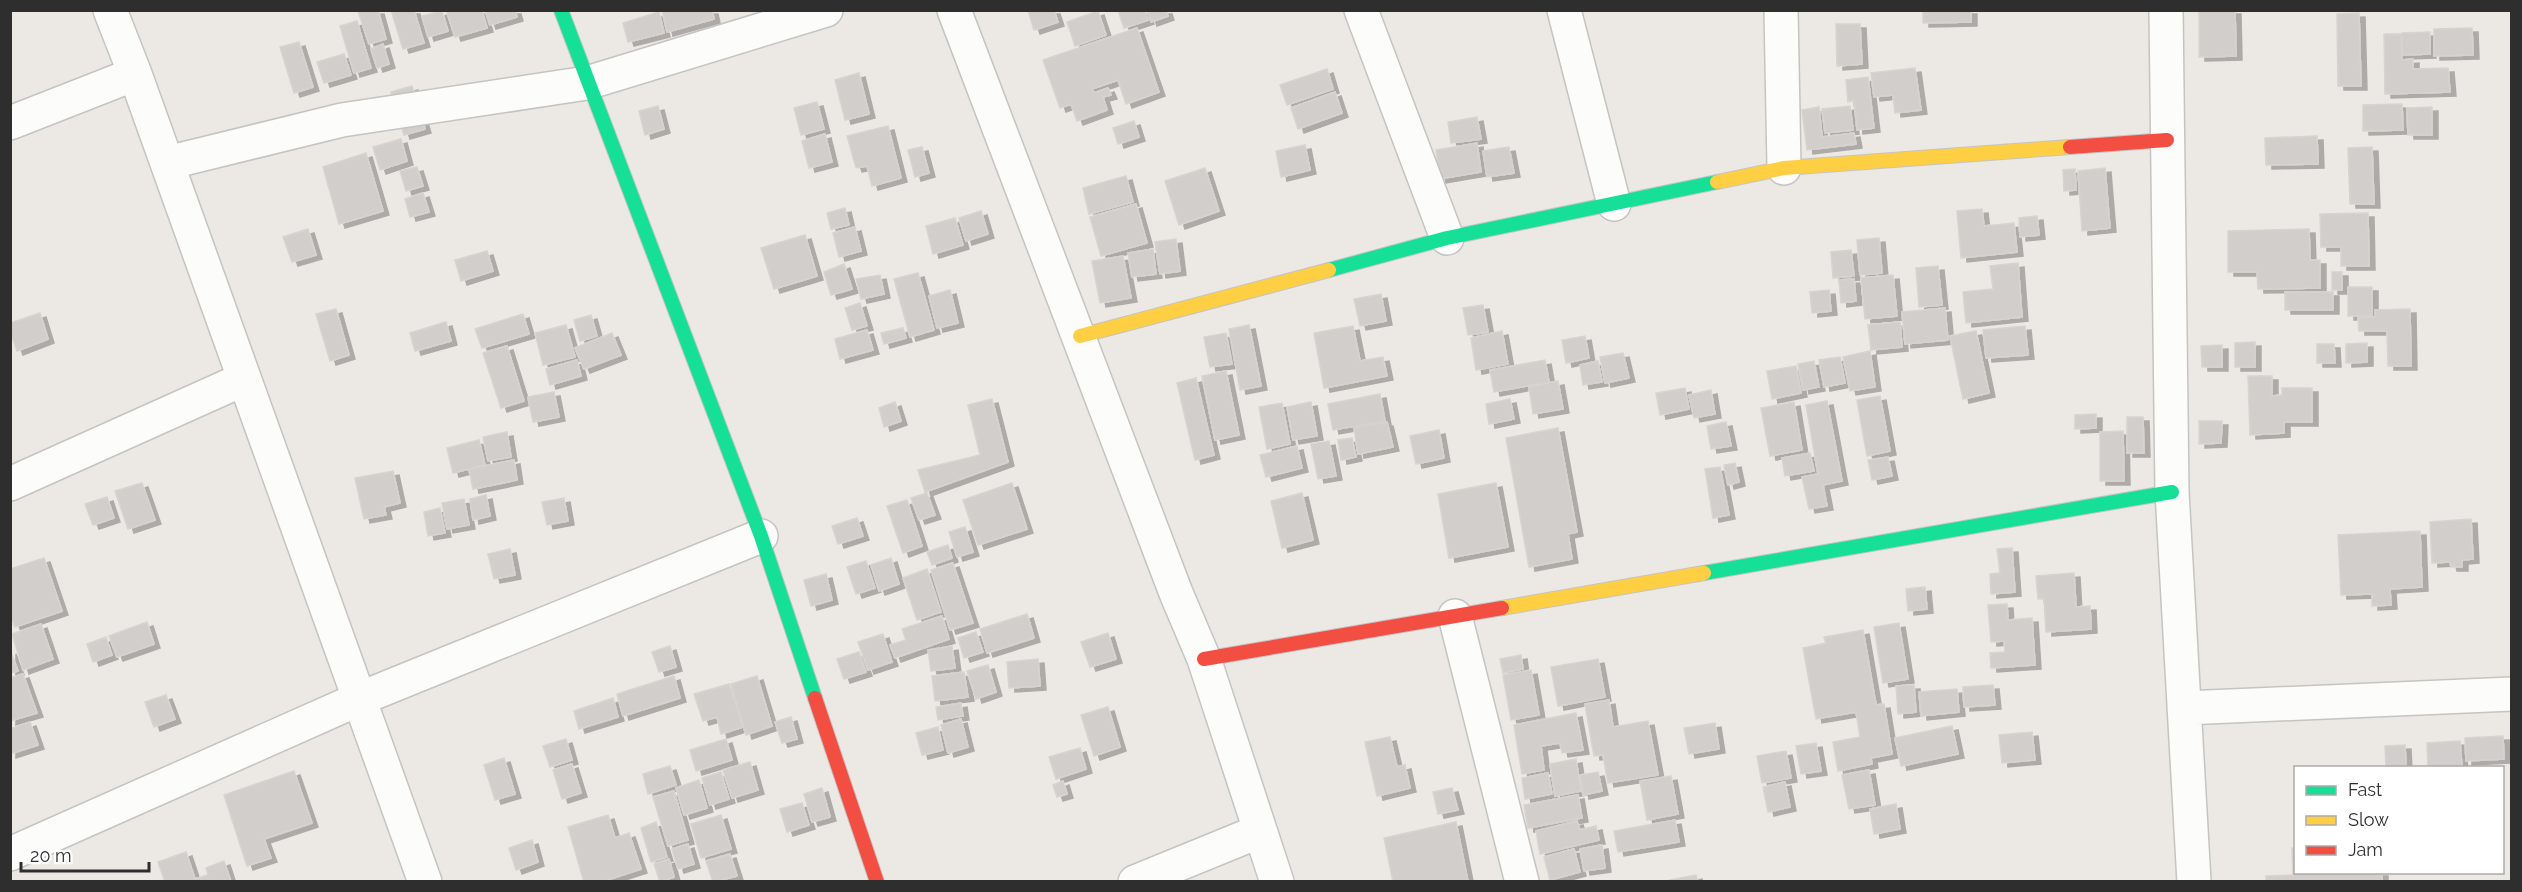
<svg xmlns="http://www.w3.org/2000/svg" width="2522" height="892" font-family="Raleway,sans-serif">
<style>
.building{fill:#d1cecb;stroke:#d7d4d0;stroke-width:1.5;filter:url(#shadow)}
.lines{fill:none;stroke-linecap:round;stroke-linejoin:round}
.street-casing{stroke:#c5c4c5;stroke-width:36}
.fast-casing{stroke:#c5c4c5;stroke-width:16}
.slow-casing{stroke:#c5c4c5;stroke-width:16}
.jam-casing{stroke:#c5c4c5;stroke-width:16}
.street{stroke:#fcfcfb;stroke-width:33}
.fast{stroke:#16e098;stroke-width:14}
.slow{stroke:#ffcf43;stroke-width:14}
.jam{stroke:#f24e42;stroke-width:14}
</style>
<defs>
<filter id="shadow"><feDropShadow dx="6" dy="4" stdDeviation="0" flood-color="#0004"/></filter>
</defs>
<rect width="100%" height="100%" fill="#ece8e4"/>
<path class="building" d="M378,10L386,39L369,44L358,11Z
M391,10H414L424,43L403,49Z
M446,10H482L487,28L455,37Z
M485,10H515L517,17L490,25Z
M662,10H712L714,19L667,32Z
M1028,10H1054L1058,22L1034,30Z
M1118,10H1144L1148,20L1124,28Z
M1147,10H1166L1168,16L1151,22Z
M1923,10H1971V22L1923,23Z
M2199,10H2235L2236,56L2199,57Z
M442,11L448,31L428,37L422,16Z
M1098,11L1106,35L1075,46L1067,22Z
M659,12L664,33L628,42L623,23Z
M2359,13L2361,86H2338L2337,14Z
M357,21L371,68L354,73L340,26Z
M1836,24H1860L1862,64L1837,66Z
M1137,28L1159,92L1126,104L1118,80L1092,89L1094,93L1108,88L1111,95L1103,97L1107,110L1077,121L1071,104L1060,108L1043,60Z
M2472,28L2473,55L2434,56V29Z
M2430,32V54L2402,55V33Z
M2384,34H2401L2402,60L2413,59V69L2448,68L2450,92L2385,94Z
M299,42L313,87L294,93L280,47Z
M383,44L389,64L377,68L371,49Z
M344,54L351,75L324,83L317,62Z
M1915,68L1921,110L1895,113L1893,95L1874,97L1871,73Z
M1327,69L1333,89L1287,105L1280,85Z
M859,73L869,114L845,120L835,80Z
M1868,77L1874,128L1857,130L1854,100L1848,102L1846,80Z
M412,86L425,129L404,135L391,92Z
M1335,92L1342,113L1298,129L1291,108Z
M817,102L824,129L801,135L794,108Z
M2402,104L2403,130L2363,131V105Z
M658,106L664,129L645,135L639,111Z
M1850,106L1853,130L1825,133L1822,109Z
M1819,107L1822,137L1854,133L1856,144L1807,150L1802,110Z
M2432,107V135H2408L2407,108Z
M1477,117L1481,139L1451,143L1448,122Z
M1134,121L1139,137L1118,144L1113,128Z
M888,126L901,178L872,186L867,166L856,168L847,136Z
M825,134L832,162L809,168L802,141Z
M2317,136L2318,164L2266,165L2265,138Z
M401,139L407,161L380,170L373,147Z
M1477,143L1481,172L1440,179L1436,150Z
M1305,145L1310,170L1281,177L1276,151Z
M922,147L929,173L915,177L908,150Z
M1509,147L1514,173L1487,177L1483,151Z
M2372,147L2374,204H2350L2348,148Z
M366,153L383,211L339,224L323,167Z
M417,167L423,186L406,191L400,171Z
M1205,168L1219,211L1179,225L1165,181Z
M2105,168L2110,228L2082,231L2078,171Z
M2075,169L2076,190L2064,191L2063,170Z
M1126,176L1133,202L1089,214L1083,188Z
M423,193L429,212L410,217L405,199Z
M1136,204L1147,243L1101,256L1090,217Z
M845,208L849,225L831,229L827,213Z
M1982,209L1984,226L2014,223L2017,252L1961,258L1957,211Z
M981,211L988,234L966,241L959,218Z
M2368,213L2369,266H2341V247H2321L2320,214Z
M2037,216L2039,235L2020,237L2019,218Z
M955,218L963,245L933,254L926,226Z
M855,227L861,251L839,257L833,233Z
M308,229L316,255L292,262L283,237Z
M2309,229L2310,260H2320V288L2258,289L2257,272H2228V231Z
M805,235L817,276L774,289L761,248Z
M1879,238L1882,273L1860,275L1857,240Z
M1176,239L1180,271L1160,274L1155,242Z
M1153,249L1156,274L1132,277L1128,253Z
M1851,250L1854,276L1833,278L1831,252Z
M487,251L493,271L461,281L455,260Z
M1123,256L1131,298L1100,303L1092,261Z
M2018,263L2022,317L1966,323L1963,292L1993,289L1990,266Z
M844,264L852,289L831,295L824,272Z
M1938,266L1942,305L1919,307L1916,268Z
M2332,272H2342V290H2332Z
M918,273L934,330L910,337L894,279Z
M880,275L884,294L861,299L856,279Z
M1893,275L1897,316L1865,319L1861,278Z
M1854,279L1856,301L1841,303L1839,280Z
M2348,287H2372V316H2348Z
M950,290L958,323L937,328L929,296Z
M1829,290L1831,311L1812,313L1810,292Z
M2285,292H2333V310H2285Z
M1381,294L1386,321L1360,326L1354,299Z
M860,303L867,326L852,330L845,308Z
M1483,305L1488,332L1468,335L1463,308Z
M1945,308L1948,340L1905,344L1902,312Z
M336,309L349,355L330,361L316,314Z
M2410,309L2411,366H2388L2387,331H2359L2358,318L2375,317V310Z
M40,313L48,339L17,351L10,331V323Z
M523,314L529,334L482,348L475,329Z
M591,315L597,336L580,341L574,320Z
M446,322L451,341L415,351L410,333Z
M1900,322L1902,347L1871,350L1868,325Z
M566,325L575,357L543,365L535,333Z
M1249,325L1261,386L1240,390L1229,329Z
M1353,326L1360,361L1383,357L1387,376L1324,388L1314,333Z
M2025,326L2028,355L1986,358L1983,330Z
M903,328L906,338L884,344L881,333Z
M867,330L873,350L840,359L835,339Z
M1502,331L1508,364L1476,370L1471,338Z
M1976,331L1989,393L1963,399L1950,336Z
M612,333L621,355L584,369L575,348Z
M1226,333L1232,364L1210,367L1204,337Z
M1585,336L1589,358L1566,363L1562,340Z
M2255,342V367H2235V343Z
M2367,343V362L2346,363V344Z
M2317,344H2334L2335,363H2317Z
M2222,345V367H2202L2201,346Z
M507,346L524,401L501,408L483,353Z
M1870,351L1875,387L1850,391L1843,357Z
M1623,353L1629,378L1605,383L1600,357Z
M1840,357L1845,383L1824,387L1819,360Z
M577,360L581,376L550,385L546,369Z
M1545,360L1549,382L1494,392L1490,370Z
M1598,361L1602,382L1583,385L1580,365Z
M1814,361L1819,387L1803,390L1798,364Z
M1796,366L1801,393L1772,399L1767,371Z
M1226,371L1239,435L1215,440L1202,376Z
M2248,376H2272V396L2282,395V388H2312V422H2284V433L2250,435Z
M1196,378L1214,455L1195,460L1177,383Z
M1558,381L1563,409L1533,414L1529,387Z
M1685,388L1689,409L1660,415L1656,393Z
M1711,390L1715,414L1694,418L1689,395Z
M554,392L559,417L533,422L528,397Z
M1380,394L1385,421L1333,430L1328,404Z
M1880,396L1890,451L1867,456L1857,400Z
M992,399L1008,462L925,492L918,470L980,455L968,405Z
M1510,399L1514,419L1489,424L1486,404Z
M1827,401L1842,481L1823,485L1827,506L1809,509L1802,477L1818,474L1806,405Z
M895,402L901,421L884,427L879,408Z
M1311,402L1317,436L1293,440L1287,407Z
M1794,402L1802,450L1770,456L1761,408Z
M1282,403L1290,444L1267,449L1259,407Z
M2096,414V428L2075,429V415Z
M2127,417H2143L2144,453H2127Z
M2199,421H2222L2221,443L2199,444Z
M1387,422L1393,447L1358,454L1354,428Z
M1726,422L1731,446L1711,449L1707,426Z
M1558,428L1577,532L1568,534L1572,559L1529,567L1506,438Z
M1439,430L1444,458L1416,464L1410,436Z
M2123,431L2124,481H2100V432Z
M507,432L511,457L488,461L483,437Z
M1352,438L1356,457L1341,460L1338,440Z
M479,440L485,465L453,473L447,448Z
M1329,441L1336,476L1318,479L1311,444Z
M1297,446L1302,468L1266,477L1260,455Z
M1810,453L1814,471L1785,476L1782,458Z
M1888,457L1892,476L1872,480L1868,460Z
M514,460L517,480L473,489L469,469Z
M1735,463L1739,482L1728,485L1724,465Z
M1720,467L1729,515L1713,518L1705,469Z
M393,471L400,503L384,507L386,515L364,519L355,478Z
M142,483L155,520L128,529L115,491Z
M1012,483L1027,529L978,545L963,500Z
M1496,483L1508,547L1449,558L1438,494Z
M927,493L935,515L919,520L911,498Z
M1302,493L1313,540L1282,548L1271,501Z
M486,495L490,516L473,520L470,499Z
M107,497L114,518L93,525L85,504Z
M564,498L568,521L547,525L542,502Z
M464,499L469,525L447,529L442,503Z
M907,500L922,546L903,553L887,506Z
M440,508L445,533L428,536L424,512Z
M857,518L863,536L838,544L832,526Z
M2471,519L2473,559L2462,560V567H2451L2450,562L2432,563L2430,522Z
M965,527L973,552L957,557L949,532Z
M2420,531L2422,587L2390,589L2391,605L2372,606V594L2341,595L2338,535Z
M948,545L952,558L932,565L927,552Z
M2012,548L2015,592L1991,594L1990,574L2000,573L1997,549Z
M510,549L515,575L494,579L488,554Z
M44,558L62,611L15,627L10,615V569Z
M891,558L899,584L879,591L871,565Z
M866,561L875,588L856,594L847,567Z
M953,563L973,623L950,630L931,570Z
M927,569L941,612L917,620L903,578Z
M2074,573L2076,607L2090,606L2091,629L2046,632L2044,599H2038L2036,576Z
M826,574L832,600L811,606L804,580Z
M1925,587L1927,609L1908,611L1906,589Z
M2007,604L2008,620L2032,618L2035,665L1991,668L1990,653L2005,652L2004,641L1991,642L1988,605Z
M1027,614L1034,638L987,653L980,629Z
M942,616L949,639L895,658L890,645L906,640L902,629Z
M147,622L154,644L117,657L109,636Z
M1899,623L1908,679L1883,683L1874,627Z
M41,624L53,659L23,670L12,634Z
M1863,630L1876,705L1884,704L1892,754L1871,758L1872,764L1838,771L1833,742L1860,737L1856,712L1816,719L1803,648L1826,643L1824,637Z
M976,632L983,652L964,658L958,638Z
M1108,633L1116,659L1090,667L1081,642Z
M883,634L892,662L868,670L858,642Z
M106,637L112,655L93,662L87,644Z
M670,646L676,667L659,672L652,652Z
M952,646L955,668L931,671L928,650Z
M10,650L18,671L10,673Z
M859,652L866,672L844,679L837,659Z
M1521,655L1523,669L1503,673L1500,659Z
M1038,659L1040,686L1009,688L1007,662Z
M1598,659L1605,697L1558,706L1551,667Z
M988,665L996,692L976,699L967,671Z
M1531,670L1539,715L1511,720L1503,675Z
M964,672L968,697L935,701L932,676Z
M23,674L37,713L10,721V678Z
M674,676L680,698L623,716L617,694Z
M757,676L772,726L746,735L731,684Z
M729,684L743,727L721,734L717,717L703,721L694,694Z
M1914,685L1916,712L1898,714L1896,686Z
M1993,685L1995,705L1964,707L1963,687Z
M1957,689L1959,712L1921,716L1919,692Z
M166,695L175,719L154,727L145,702Z
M613,698L618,717L579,729L574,711Z
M1609,700L1613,727L1648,721L1658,775L1608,783L1603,755L1594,756L1585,704Z
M961,703L963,716L938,720L936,707Z
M1108,707L1120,747L1094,756L1081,715Z
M1576,713L1583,750L1562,753L1560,743L1541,746L1544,770L1522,774L1514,725Z
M791,717L797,739L782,743L775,722Z
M961,719L968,747L948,753L941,725Z
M30,722L38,745L10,754V729Z
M1715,723L1719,749L1689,754L1684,728Z
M1952,726L1958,754L1901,766L1895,738Z
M938,727L943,750L922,755L916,733Z
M2032,732L2035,760L2002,763L1999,735Z
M2503,736L2504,759L2466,761L2465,738Z
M1390,737L1397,767L1405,765L1410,788L1377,796L1365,742Z
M566,739L572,760L550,767L543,746Z
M726,739L732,760L696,771L690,750Z
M2460,741L2462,768H2428L2427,743Z
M1816,743L1821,771L1801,774L1796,746Z
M2405,745L2406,768H2386L2385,746Z
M1080,748L1086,769L1056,779L1049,757Z
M1786,751L1791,778L1762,783L1757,756Z
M504,758L515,794L495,800L484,765Z
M1576,759L1581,791L1555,796L1550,764Z
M750,762L758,790L732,798L723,770Z
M572,764L581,793L562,799L553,770Z
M670,766L676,785L648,794L643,774Z
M1869,770L1875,805L1849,809L1842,775Z
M294,771L312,823L264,839L271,858L247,866L224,795Z
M721,772L729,799L710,805L702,778Z
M1598,772L1602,791L1583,795L1580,775Z
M1548,773L1552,794L1525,799L1522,778Z
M1671,776L1678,814L1647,820L1640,781Z
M699,780L707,808L684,815L676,788Z
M1063,781L1067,794L1057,797L1053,785Z
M1785,782L1790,807L1768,812L1763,787Z
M822,788L830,817L812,822L804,794Z
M1452,788L1458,810L1438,814L1433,792Z
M674,791L688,840L668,846L653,797Z
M1578,795L1582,818L1528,828L1524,805Z
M802,803L809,825L787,832L780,809Z
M1896,804L1900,829L1874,834L1870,809Z
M608,815L615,838L629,833L641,869L601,882H584L568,827Z
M721,815L731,849L701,858L691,824Z
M1675,820L1679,842L1618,852L1614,831Z
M1577,821L1580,830L1596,826L1599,840L1540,854L1536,831Z
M656,822L667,857L651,862L641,828Z
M1456,822L1468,882H1393L1384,838Z
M532,840L538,862L516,870L509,848Z
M688,844L694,864L678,869L672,849Z
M1602,845L1605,868L1584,871L1580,849Z
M2292,848H2296V872H2382V882H2266V876L2293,875Z
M1574,849L1580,872L1550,880L1544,857Z
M186,852L195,879L208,875L206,868L224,861L231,882H165L158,862Z
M730,854L737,876L713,882L706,861Z
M669,859L674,877L660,882L654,864Z
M1696,875L1698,882H1669V880Z"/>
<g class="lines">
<defs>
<path id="street" d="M110,10L135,74L425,882
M954,10L1176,593L1204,659L1277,882
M1361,10L1447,238
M1564,10L1614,204
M1781,10L1784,168
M2166,10L2172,492L2194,882
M10,123L135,74
M167,163L342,120L587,83L826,10
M10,484L244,379
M1455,616L1522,882
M2184,708L2512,694
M10,854L359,699L761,536
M1135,882L1260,831"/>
<path id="fast" d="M561,10L761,536L815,698
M1329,270L1447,238L1717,182
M1704,573L2172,492"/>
<path id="slow" d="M1717,182L1784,168L2070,147
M1080,336L1329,270
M1502,608L1704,573"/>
<path id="jam" d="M2070,147L2167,140
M1204,659L1502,608
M815,698L877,882"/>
</defs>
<use href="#street" class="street-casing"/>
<use href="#fast" class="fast-casing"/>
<use href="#slow" class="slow-casing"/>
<use href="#jam" class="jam-casing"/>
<use href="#street" class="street"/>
<use href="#fast" class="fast"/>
<use href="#slow" class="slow"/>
<use href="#jam" class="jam"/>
</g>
<rect width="2522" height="892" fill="none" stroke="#2e2e2e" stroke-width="24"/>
<rect x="2294" y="766" width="210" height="108" fill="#ffffff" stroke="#ababab" stroke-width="1.5"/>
<rect x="2306" y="786" width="30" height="9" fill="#16e098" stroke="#ababab" stroke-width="1.5"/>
<text x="2348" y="796" font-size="18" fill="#2e2e2e">Fast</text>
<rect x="2306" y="816" width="30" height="9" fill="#ffcf43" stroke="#ababab" stroke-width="1.5"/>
<text x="2348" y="826" font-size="18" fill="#2e2e2e">Slow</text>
<rect x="2306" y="846" width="30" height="9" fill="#f24e42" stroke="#ababab" stroke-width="1.5"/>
<text x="2348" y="856" font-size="18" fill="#2e2e2e">Jam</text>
<path d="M21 862v9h128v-9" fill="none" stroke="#2e2e2e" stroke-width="3"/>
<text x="30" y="862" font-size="18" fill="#2e2e2e" stroke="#ffffff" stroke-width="4.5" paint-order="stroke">20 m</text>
</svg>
